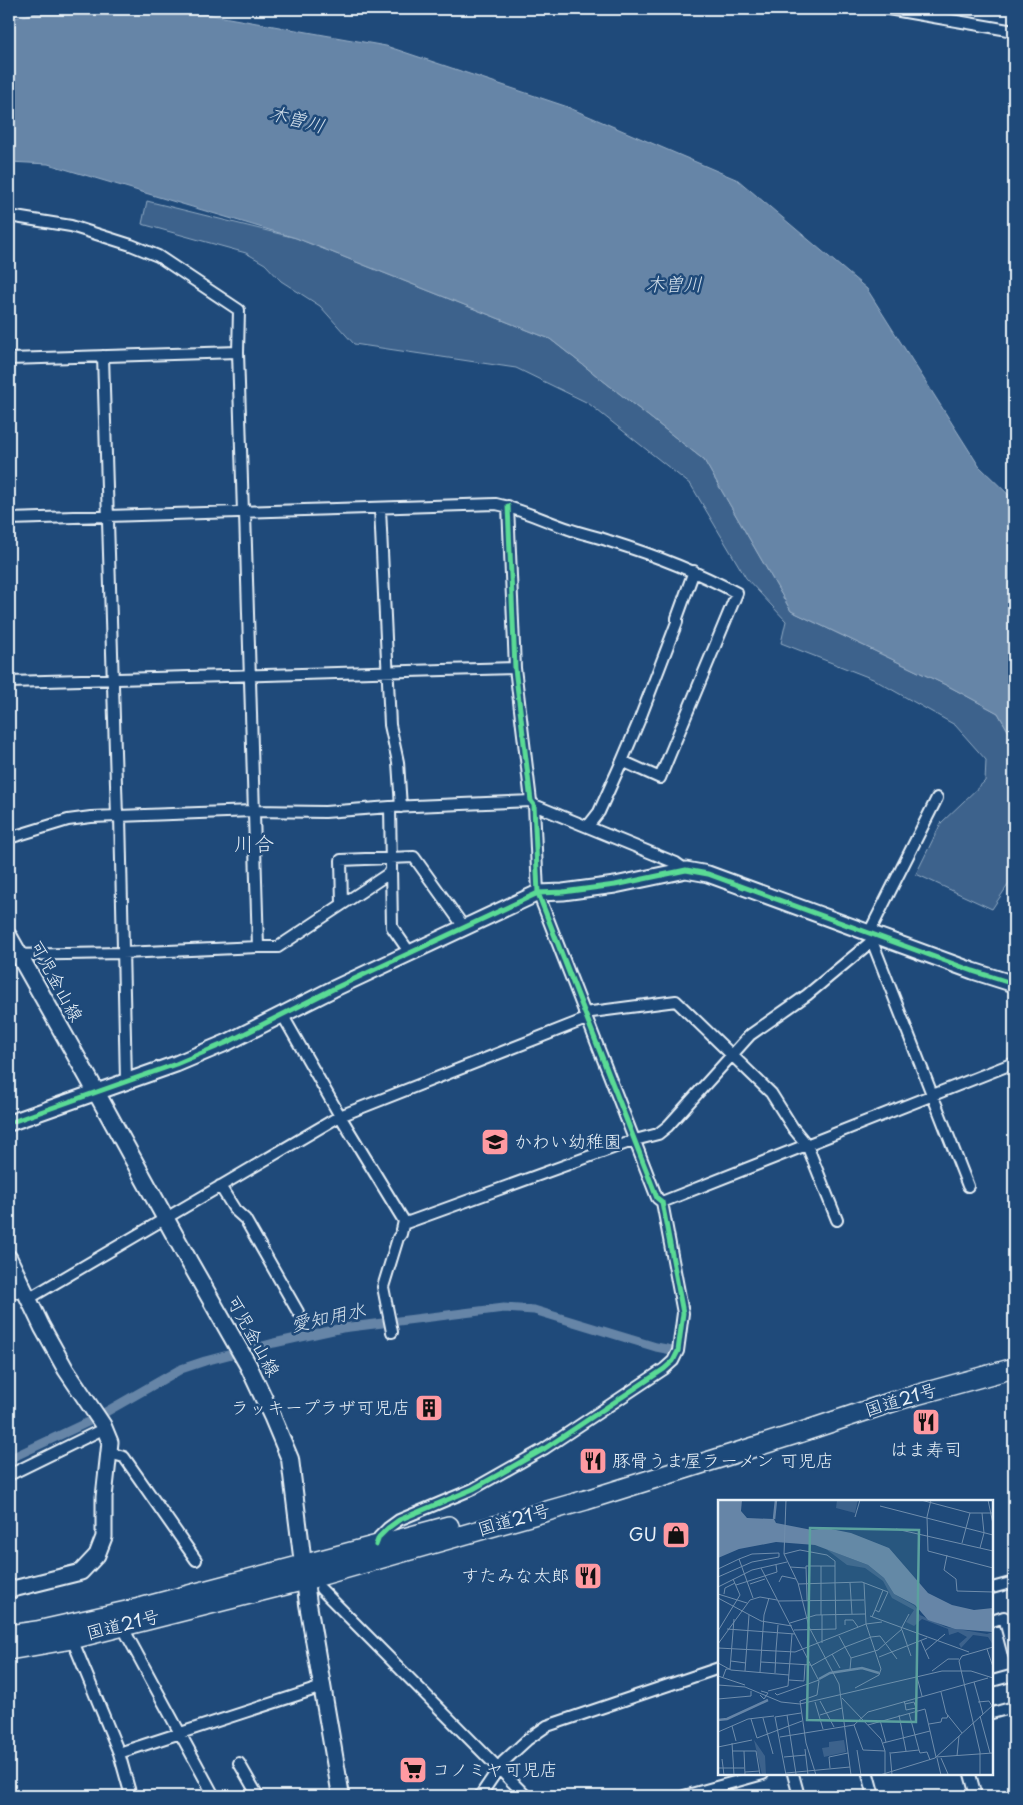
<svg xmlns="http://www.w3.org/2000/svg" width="1023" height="1805" font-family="'Playpen Sans','Klee One',sans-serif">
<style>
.green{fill:#3c628c;stroke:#92aac2}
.water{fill:#6685a7;stroke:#9ab0c7}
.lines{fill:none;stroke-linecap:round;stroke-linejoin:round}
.canal{stroke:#6685a7;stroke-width:9}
.street-casing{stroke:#e8f1f8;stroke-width:14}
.secondary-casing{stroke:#e8f1f8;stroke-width:19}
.primary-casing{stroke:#e8f1f8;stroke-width:20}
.highway-casing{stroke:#e8f1f8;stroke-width:22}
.street{stroke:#1f4a7a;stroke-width:10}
.secondary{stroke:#1f4a7a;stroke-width:15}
.primary{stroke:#1f4a7a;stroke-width:16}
.highway{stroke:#1f4a7a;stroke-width:19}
.cycleway-casing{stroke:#1f4a7a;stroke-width:8}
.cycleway{stroke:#5adb95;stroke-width:5}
.labels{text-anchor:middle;stroke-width:5;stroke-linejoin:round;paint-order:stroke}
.street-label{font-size:18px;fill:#e8f1f8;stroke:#1f4a7a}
.poi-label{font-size:18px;fill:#e8f1f8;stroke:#1f4a7a;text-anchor:start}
.water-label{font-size:19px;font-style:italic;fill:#d4e1ec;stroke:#1f4a7a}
.quarter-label{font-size:20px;fill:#e8f1f8;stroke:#1f4a7a}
.inset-river{fill:none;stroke:#6685a7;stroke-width:2.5}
.inset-road{fill:none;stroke:#6f8dac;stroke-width:1}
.view{fill:#5ba19e;fill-opacity:0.15;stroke:#5ba19e;stroke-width:2.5}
.inset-edge{fill:none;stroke:#e8f1f8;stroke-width:2.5}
</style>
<rect width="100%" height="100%" fill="#1f4a7a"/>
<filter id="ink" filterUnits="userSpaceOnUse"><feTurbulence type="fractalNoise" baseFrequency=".02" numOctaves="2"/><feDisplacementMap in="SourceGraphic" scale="10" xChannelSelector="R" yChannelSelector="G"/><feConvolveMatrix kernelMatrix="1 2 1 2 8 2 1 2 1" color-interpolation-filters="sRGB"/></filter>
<g filter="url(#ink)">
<path class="green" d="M147,201L296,238L550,339L704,460L791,611L950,687L998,713L1014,741V876L992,909L916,874L941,823L985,781L986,760L955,725L873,679L781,643L786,621L746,578L691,485L588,403L516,368L354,344L320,306L281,281L265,264L246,253L142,224Z"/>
<path class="water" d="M56,9H178L386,46L565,106L738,180L867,289L979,466L1014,500V741L998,713L950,687L791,611L704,460L550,339L296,238L48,164L9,162V16L14,18Z"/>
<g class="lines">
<path class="canal" d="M9,1459L90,1421L181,1369L205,1361L274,1343L342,1328L504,1308L534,1310L656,1347L672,1350"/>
<defs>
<path id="street" d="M888,9L1014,31
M9,216L71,226L131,245L158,256L239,310L238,352L243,513
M103,356L117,817
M9,359L238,352
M380,508L390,725L398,762L401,807
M9,519L496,504C521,509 545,521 569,529C582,534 596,536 609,541C654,555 696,571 737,593L660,778L622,761L599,812L588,826
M9,682L515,668
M622,761L639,721L677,622V618L694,571
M534,805L676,863L686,870
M390,807L392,927L410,953
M120,816L126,1081
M9,838L68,820L91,817L253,811L325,812L390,807L531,801
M342,904L341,860L414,857L464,927
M869,933L937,798
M872,941L968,1186
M258,947H278L391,872
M9,955L123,953L258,947L245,513
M584,1013L676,1001L771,1093L793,1128L807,1145L837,1220
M283,1016L340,1116L404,1221L401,1234L398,1238L383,1287L392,1332
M220,1186L235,1210L245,1219L298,1312
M662,1202L1014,1063
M404,1221L406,1223L635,1140L658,1134L668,1126L750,1035L807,995L872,941L875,935
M9,1292L25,1293
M28,1299L340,1116L586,1019
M109,1453L124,1457L196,1560
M9,1475L105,1428
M376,1545L379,1537L388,1528L399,1520L473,1489L544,1449L664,1369L673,1361L678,1351L683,1313L662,1202L657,1198L538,893L534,805L531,801L515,668L508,506
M992,1588L1014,1582
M321,1589L526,1796
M992,1621L1004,1617L1014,1655
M122,1626L214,1796
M72,1639L119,1753L131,1796
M992,1681L1014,1675
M992,1713L1014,1707
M119,1753L322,1687
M239,1763L258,1796
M793,1774L799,1796
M868,1774L874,1796
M970,1774L976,1796
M480,1796L503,1762L527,1740L547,1726L719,1668
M684,1796L763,1774"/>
<path id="secondary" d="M9,1123L176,1064L228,1042L333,989L538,893L563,892L615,885L686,870L708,874L973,971L1014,984
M9,1258L42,1327L66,1370L103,1425L110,1442L104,1497V1537L97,1555L81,1572L9,1590"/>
<path id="primary" d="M9,937L89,1079L190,1263L248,1365L272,1416L290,1459L308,1604L341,1796"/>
<path id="highway" d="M9,1635L37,1631L140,1608L449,1526
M9,1650L72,1639L305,1580L586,1500L799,1433L898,1400L1014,1368"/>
</defs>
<use href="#street" class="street-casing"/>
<use href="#secondary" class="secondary-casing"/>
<use href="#primary" class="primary-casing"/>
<use href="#highway" class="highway-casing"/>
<use href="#street" class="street"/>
<use href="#secondary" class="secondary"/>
<use href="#primary" class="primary"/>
<use href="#highway" class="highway"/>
<defs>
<path id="cycleway" d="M9,1123L176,1064L228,1042L333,989L538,893L563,892L615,885L686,870L708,874L973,971L1014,984
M376,1545L379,1537L388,1528L399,1520L473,1489L544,1449L664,1369L673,1361L678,1351L683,1313L662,1202L657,1198L538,893L534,805L531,801L515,668L508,506"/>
</defs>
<use href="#cycleway" class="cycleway-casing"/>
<use href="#cycleway" class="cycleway"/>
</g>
</g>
<defs>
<symbol id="school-square" viewBox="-11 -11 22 22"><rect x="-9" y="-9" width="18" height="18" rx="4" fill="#ff9aa2" stroke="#1f4a7a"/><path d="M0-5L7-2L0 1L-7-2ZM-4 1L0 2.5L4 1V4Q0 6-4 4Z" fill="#111"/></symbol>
<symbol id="building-square" viewBox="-11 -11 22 22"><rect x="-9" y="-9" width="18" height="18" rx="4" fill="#ff9aa2" stroke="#1f4a7a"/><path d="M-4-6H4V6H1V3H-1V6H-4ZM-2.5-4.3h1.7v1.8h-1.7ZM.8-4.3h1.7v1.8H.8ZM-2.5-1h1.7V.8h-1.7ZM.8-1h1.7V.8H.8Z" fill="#111"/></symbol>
<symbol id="restaurant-square" viewBox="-11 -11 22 22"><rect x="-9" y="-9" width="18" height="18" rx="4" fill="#ff9aa2" stroke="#1f4a7a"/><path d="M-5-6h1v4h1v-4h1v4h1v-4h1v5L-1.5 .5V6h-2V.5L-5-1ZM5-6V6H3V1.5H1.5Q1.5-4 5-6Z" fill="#111"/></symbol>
<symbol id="shop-square" viewBox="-11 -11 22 22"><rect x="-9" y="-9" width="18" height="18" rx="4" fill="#ff9aa2" stroke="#1f4a7a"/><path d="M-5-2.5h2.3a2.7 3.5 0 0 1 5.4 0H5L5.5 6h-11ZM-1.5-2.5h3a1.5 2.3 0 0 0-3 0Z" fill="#111"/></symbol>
<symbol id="supermarket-square" viewBox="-11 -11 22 22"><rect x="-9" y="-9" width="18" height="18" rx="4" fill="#ff9aa2" stroke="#1f4a7a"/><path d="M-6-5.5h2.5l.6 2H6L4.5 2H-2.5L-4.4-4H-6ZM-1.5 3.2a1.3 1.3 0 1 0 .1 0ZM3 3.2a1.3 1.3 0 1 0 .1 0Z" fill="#111"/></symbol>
</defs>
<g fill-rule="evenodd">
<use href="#school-square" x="479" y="1126" width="32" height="32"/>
<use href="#building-square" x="413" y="1392" width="32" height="32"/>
<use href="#restaurant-square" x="910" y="1406" width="32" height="32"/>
<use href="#restaurant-square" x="577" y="1445" width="32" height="32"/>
<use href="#shop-square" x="660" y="1519" width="32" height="32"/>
<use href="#restaurant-square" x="572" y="1560" width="32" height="32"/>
<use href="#supermarket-square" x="397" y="1754" width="32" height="32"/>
</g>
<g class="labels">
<g class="street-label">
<text transform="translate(56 981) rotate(61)" y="6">可児金山線</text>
<text transform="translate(253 1336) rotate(61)" y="6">可児金山線</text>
<text transform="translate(901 1400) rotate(-17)" y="6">国道21号</text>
<text transform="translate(514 1520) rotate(-16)" y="6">国道21号</text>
<text transform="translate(123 1625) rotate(-14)" y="6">国道21号</text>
</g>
<g class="poi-label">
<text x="514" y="1148">かわい幼稚園</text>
<text x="410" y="1414" text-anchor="end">ラッキープラザ可児店</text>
<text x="926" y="1456" text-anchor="middle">はま寿司</text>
<text x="612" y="1467">豚骨うま屋ラーメン 可児店</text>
<text x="657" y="1541" text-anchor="end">GU</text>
<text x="569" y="1582" text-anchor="end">すたみな太郎</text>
<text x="432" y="1776">コノミヤ可児店</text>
</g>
<g class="water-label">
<text transform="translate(297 119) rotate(15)" y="7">木曽川</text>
<text x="674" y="291">木曽川</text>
<text transform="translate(328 1317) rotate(-12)" y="7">愛知用水</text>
</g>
<g class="quarter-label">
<text x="254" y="851">川合</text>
</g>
</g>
<g transform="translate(718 1500)">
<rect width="275" height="275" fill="#1f4a7a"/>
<path d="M119,0H140L137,13L118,8ZM108,49L150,65L166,78L176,94L197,106L202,115L228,127L269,134L275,132V145L270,137L255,135L243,148L241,144L249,137L240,132L231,135L230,129L204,119L196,126L188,122L196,110L174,98L165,81L147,68L129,65ZM36,240L47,256L48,275H44ZM126,240L128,252L106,257L104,248L111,247V242Z" fill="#3c628c"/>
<path d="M0,0H24L23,11L29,18L56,19L58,23L94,30L108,28L133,33L171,48L210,93L234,105L256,110L275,108V132L237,129L210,120L197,105L176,94L166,78L150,65L97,45L58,42L21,49L0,58Z" fill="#6685a7"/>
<path class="inset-river" d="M56,19L58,0M101,179L112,173L144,168L161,173M0,220L9,219L50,200"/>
<path class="inset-road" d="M68,0L66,54L80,83L91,127L121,184L133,275M203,0L252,13H275M213,0L209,17L210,51L275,68M270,0L275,24M162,6L275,35M137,17L142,0M178,29L275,51M244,43L252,13M262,48L266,33L264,13M66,54L82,50L109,55L117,61V83M229,55L226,70L238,79L239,91L275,92M103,66V115M72,67L88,68M43,68L101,181L99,195L82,201L88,243L98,275M0,69L21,59M0,77L34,62L61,57V53M61,82L64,76L78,79M132,83L134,114M32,84L47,79M80,84L144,82L170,92L161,112L157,110L154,117M18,85L59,72L58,65M0,87L34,70L69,62M0,94L29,103M6,94L7,88L17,83M0,98L43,121L74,126M35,98L21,59L34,54L61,53M89,100L88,66H117M60,101L146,100M157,110L165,90M104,115V143M152,116L251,152M72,123L98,115L147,114M127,125V120H135L140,127M9,129L77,134M183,129L191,114M76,130L118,129L117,83M184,130L193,156M0,131L22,95L15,79M121,136L133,158L132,170M153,137L162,136L179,159M203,141L211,159M0,144L32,100L42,97L59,100M0,148L77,152L148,124L164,122M269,149L275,167M58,150L60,125M207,151L227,134M114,154L122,168M161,157L209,138M133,158L160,150L184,129M13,161L28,163M43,162L93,165M0,163L13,170L71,175M93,166L127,147L153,137M243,170L262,252V275M243,170L241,161L244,156L275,147M27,171L31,115M214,171L230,159H241M42,172L46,115L51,98M57,173L58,150M0,176L27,185M5,177L8,169H12L16,119M199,177L204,196M71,180L86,181L87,165M256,182L265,214M0,185L27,187L63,202L82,204L224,171H253L275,178M137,188L161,175L163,169L148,124L146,83M50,191L70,186L74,134M223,192L228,213L244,233M57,193L59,195L101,180M42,195L46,199L50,193L43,191M124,198L163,239L167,251V275M0,199L33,196V191M102,201L116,227M186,201L187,204L196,202L199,211M97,202L105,229M260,202L271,201L274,206M187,204L188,210L198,208M191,213L201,250M69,215L78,274M102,215L124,208M181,215L188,251M262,216L272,253M45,218L55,254M33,219L39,238L84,221M162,220L168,242M211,224L223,222L224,218H229L230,215M136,225L145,250L167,251M150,225L207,209L218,257M14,226L18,241M0,232L30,219L56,216M62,237L136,225L150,212L270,178M14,243L16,275M165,243L212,231M0,247L34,240M87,249L90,275M139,250L143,275M14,251H38L42,275M26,251L27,275M172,252L174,275M173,253L201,250L202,253L209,252L212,260M239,256L241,236M66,257L88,255M218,257L275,253M219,258L223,275M223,258L230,274M4,259L6,275M0,268H26M112,268L111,257L130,253M27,272L42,271M68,273L132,267M68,275L57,217L83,213M162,275L217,258L275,205"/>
<path class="view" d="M92,28L201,30L198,222L89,220Z"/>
<rect width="275" height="275" class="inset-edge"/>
</g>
<rect width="1023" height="1805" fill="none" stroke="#1f4a7a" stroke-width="30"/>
<rect x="15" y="15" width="993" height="1775" fill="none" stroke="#e8f1f8" stroke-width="2" filter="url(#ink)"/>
</svg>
